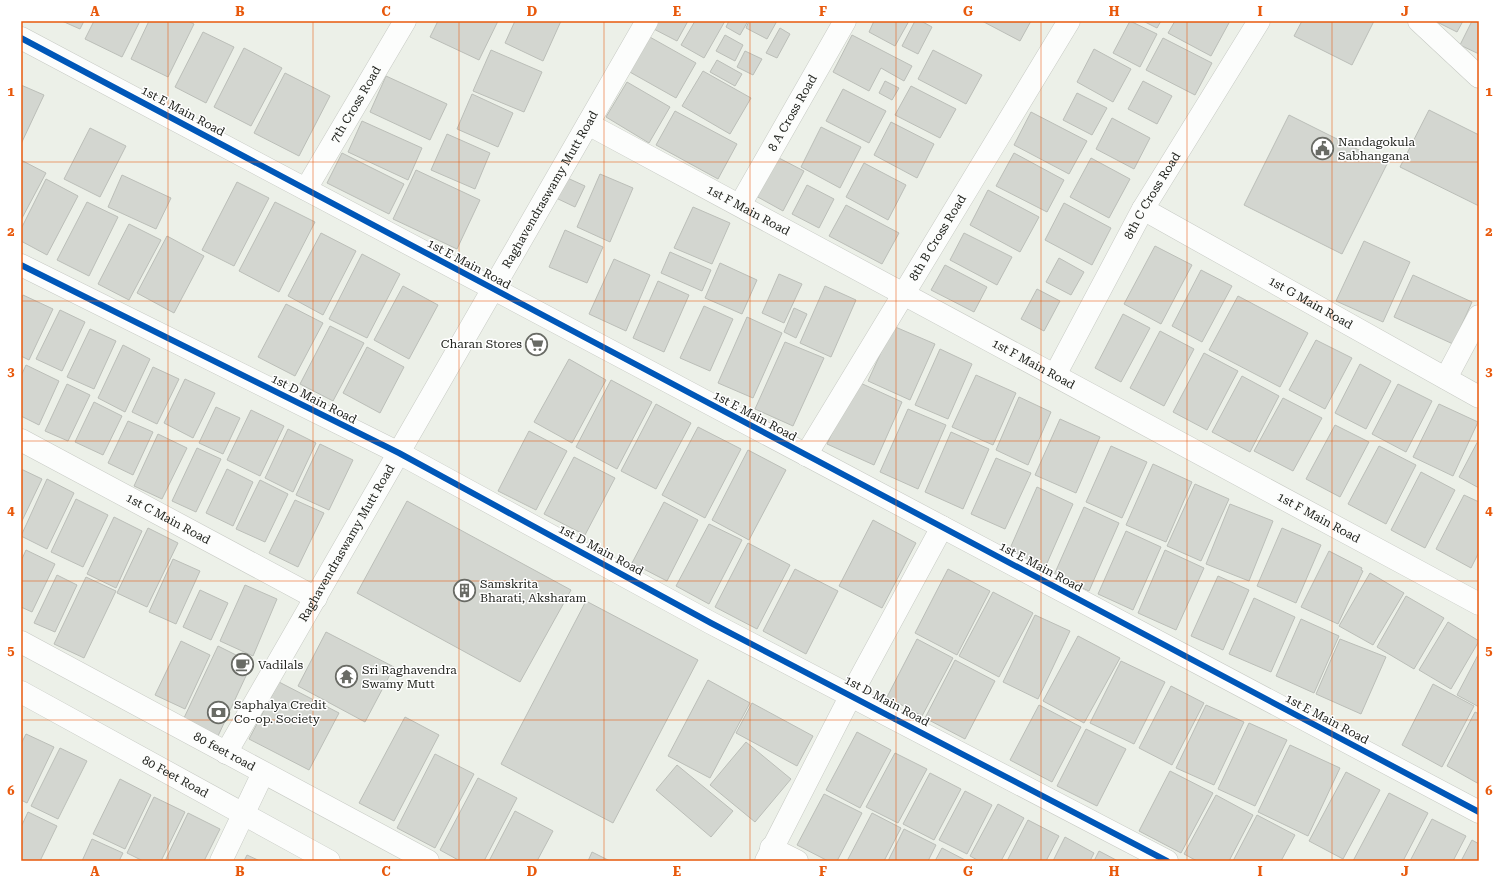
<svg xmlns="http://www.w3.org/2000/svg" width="1500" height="882" font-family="'Roboto Serif',serif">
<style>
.building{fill:#d3d6d0;stroke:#bbbeb8}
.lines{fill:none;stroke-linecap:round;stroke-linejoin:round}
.street-casing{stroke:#c7cac4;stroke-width:23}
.secondary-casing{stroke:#c7cac4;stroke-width:23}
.street{stroke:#fcfdfc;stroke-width:22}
.secondary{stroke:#fcfdfc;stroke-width:22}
.cycleway-casing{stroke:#fff;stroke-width:8}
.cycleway{stroke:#0057b8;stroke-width:6}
.grid{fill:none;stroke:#e8590c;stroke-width:1;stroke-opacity:0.55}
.labels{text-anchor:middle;stroke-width:3;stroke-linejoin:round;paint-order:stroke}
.street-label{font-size:12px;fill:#22241f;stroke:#fff}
.poi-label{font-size:12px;fill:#22241f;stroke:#fff;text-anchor:start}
.neatline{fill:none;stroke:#e8590c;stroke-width:1.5}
.grid-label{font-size:13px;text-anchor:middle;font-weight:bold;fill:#e8590c}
</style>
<rect width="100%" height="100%" fill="#ecf0e8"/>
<path class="building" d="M62,21H84L80,29Z
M94,21H140L122,57L85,39Z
M149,21H188L194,24L168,77L131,59Z
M438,21H498L479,60L430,37Z
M515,21H561L543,61L505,43Z
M650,21H688L677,41L648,26Z
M695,21H725L704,58L681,45Z
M729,21H748L740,35L726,27Z
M749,21H777L767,39L746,28Z
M874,21H909L895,46L869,32Z
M915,21H921L932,27L918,54L902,46Z
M982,21H1031L1020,41Z
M1130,21L1157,34L1140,67L1113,53Z
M1143,21H1161L1157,28Z
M1175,21H1230L1211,56L1168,33Z
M1302,21H1374L1352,65L1294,36Z
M1435,21H1463L1457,32Z
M1472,21H1479V54L1460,45Z
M780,28L790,34L777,58L766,53Z
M203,32L234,47L206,103L175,87Z
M725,35L743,45L735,61L716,51Z
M852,35L912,66L904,81L881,68L869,91L833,72Z
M648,36L696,63L676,98L628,71Z
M1163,38L1212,63L1195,95L1146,70Z
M244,48L282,68L251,126L214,107Z
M1094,49L1131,69L1113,102L1077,82Z
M491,50L542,72L524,112L473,91Z
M933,50L982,75L966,104L918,79Z
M745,51L762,59L753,75L737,67Z
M717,60L742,74L735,86L710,72Z
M703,71L751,98L730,134L682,106Z
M285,73L330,96L299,156L254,133Z
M386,76L447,104L430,140L370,112Z
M885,81L899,88L892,100L879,93Z
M1143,81L1172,96L1157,124L1128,109Z
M627,82L670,107L649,143L606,117Z
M21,85L44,95L21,144Z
M911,86L956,109L940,138L895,115Z
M843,89L886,111L869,143L826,121Z
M1077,93L1107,108L1092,135L1063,120Z
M472,94L513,113L498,147L457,129Z
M1429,110L1479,135V206L1400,167Z
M675,111L737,144L718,179L656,145Z
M1031,112L1087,141L1069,174L1014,145Z
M1289,115L1387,164L1342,254L1244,205Z
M1112,118L1150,138L1134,169L1096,149Z
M362,121L422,148L408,180L348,152Z
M891,122L934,144L917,178L874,155Z
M821,127L861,147L840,188L801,167Z
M90,128L126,146L100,197L64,179Z
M447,134L490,153L475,189L431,170Z
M342,153L404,184L389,214L327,183Z
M1014,153L1064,180L1047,212L996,186Z
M777,157L804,171L783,211L756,196Z
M1091,158L1130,179L1109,218L1070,197Z
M21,160L46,173L21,220Z
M864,163L906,185L888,220L846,197Z
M416,170L480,200L457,249L393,219Z
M600,174L633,188L610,242L577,227Z
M122,175L171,198L156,229L108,207Z
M563,176L585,186L575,207L554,197Z
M46,179L78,196L47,255L21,241V229Z
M237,182L269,198L234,266L202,250Z
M807,185L834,199L819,228L792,214Z
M988,190L1039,217L1020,252L970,225Z
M87,202L118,217L89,276L57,260Z
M275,202L315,222L279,292L239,271Z
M1064,203L1111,228L1092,265L1045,240Z
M846,205L899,233L882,264L829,236Z
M693,207L730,223L712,264L674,248Z
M129,224L161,240L129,300L98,284Z
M565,230L603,247L587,283L549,267Z
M321,233L356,251L323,315L288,296Z
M964,233L1012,257L997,285L950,260Z
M167,236L204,256L174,313L137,293Z
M1364,241L1410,262L1383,322L1336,301Z
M1155,246L1192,265L1161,324L1124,304Z
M670,252L711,270L702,291L661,273Z
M362,254L400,274L367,338L329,319Z
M1059,258L1084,272L1071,295L1046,282Z
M614,259L650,275L626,331L589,314Z
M720,263L757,280L742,314L705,298Z
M945,265L987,287L974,312L931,290Z
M1201,270L1232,286L1202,342L1172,326Z
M779,274L802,284L784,323L762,313Z
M1413,275L1472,302L1453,344L1394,317Z
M658,281L689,295L664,352L633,338Z
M403,286L438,305L409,359L374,340Z
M825,286L856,300L831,357L800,343Z
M1037,289L1060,301L1044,331L1021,319Z
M23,295L53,309L29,360L21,356V300Z
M1238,296L1308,333L1280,387L1209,350Z
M286,304L323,323L295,376L258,357Z
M704,306L733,319L710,371L680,358Z
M794,308L807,314L796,338L784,332Z
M60,310L85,322L62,371L36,359Z
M1123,314L1150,328L1121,382L1095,368Z
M747,317L782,333L753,398L718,383Z
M330,326L364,343L333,401L300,384Z
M893,326L935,344L910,400L868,381Z
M90,329L116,341L94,389L67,377Z
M1160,331L1194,349L1164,406L1130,388Z
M1316,340L1352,358L1325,409L1289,390Z
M785,342L824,358L793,426L755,409Z
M123,345L150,359L125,412L98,398Z
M367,347L404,367L380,413L343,393Z
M940,349L972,364L948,419L915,405Z
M1204,353L1238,371L1207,430L1173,412Z
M569,359L606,380L572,443L534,422Z
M1360,364L1391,381L1366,429L1335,413Z
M26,365L59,381L39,425L21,416V376Z
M153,367L179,379L157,424L132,412Z
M976,375L1016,393L993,445L952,427Z
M1242,376L1279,396L1250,452L1212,432Z
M185,379L215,393L193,438L164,423Z
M611,380L652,402L617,469L576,447Z
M856,381L902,402L874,465L827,444Z
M67,384L90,395L68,441L45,431Z
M1398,384L1432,401L1406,452L1372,434Z
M1019,397L1051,412L1028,465L996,450Z
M1283,398L1322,418L1293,471L1254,451Z
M94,402L122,416L103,455L75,442Z
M656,404L691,423L656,489L621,471Z
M1439,404L1478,422L1453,476L1413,457Z
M216,407L240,418L223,454L199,443Z
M908,409L946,425L918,489L880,472Z
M251,410L284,426L260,476L227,460Z
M1060,419L1100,437L1076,493L1035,475Z
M128,421L153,432L133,475L108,463Z
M1335,425L1369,442L1340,497L1306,479Z
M698,427L741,449L705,518L662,495Z
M288,429L316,443L293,492L265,478Z
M529,431L567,451L536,510L498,491Z
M951,432L989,449L963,509L925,492Z
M158,434L187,448L162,499L134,486Z
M1479,439V488L1459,477Z
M320,444L353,460L329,510L296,495Z
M1111,446L1147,462L1122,518L1086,502Z
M1379,446L1416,465L1386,524L1348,504Z
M197,448L221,459L196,512L172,501Z
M748,450L786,470L749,540L712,520Z
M574,457L615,478L585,535L544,514Z
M996,458L1031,473L1005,529L971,514Z
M1153,464L1192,482L1166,542L1126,525Z
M21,469L42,479L21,523Z
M227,469L253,482L233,526L206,513Z
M1421,472L1455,490L1425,548L1391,530Z
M47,479L74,493L47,549L21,536Z
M260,480L288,494L265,542L236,529Z
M1195,484L1229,499L1201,561L1167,546Z
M1037,487L1073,504L1044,570L1008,553Z
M1464,495L1479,502V552L1471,568L1436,549Z
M76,499L108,515L83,567L51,552Z
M295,500L324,513L298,567L269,553Z
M407,501L571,590L520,682L357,593Z
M664,502L698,520L667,581L632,563Z
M1230,504L1273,521L1249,581L1206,564Z
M1084,507L1119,523L1089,591L1054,575Z
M114,517L142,531L116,588L87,574Z
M873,520L916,543L882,608L839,586Z
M709,524L742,540L709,604L676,586Z
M148,528L178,543L147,607L117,593Z
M1282,528L1321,545L1296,603L1257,586Z
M1126,531L1161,547L1133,610L1098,594Z
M748,543L790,565L757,629L715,607Z
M26,550L55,564L32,612L21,607V561Z
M1165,550L1204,568L1176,630L1138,613Z
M1329,551L1362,568L1361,570L1363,571L1338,624L1301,607Z
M173,559L200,571L176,624L149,612Z
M795,569L838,591L806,654L763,631Z
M948,569L990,591L957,655L915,633Z
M1370,573L1404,593L1373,645L1339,626Z
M57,575L77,585L55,632L34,623Z
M1218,576L1249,590L1223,650L1191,636Z
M86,577L116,591L84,658L54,644Z
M245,585L277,599L253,656L220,641Z
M200,590L228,603L211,640L183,627Z
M993,592L1033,613L999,677L959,656Z
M1406,596L1444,618L1414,669L1377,647Z
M1254,598L1295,617L1271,672L1229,654Z
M586,601L698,660L613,823L501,764Z
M1035,615L1070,631L1038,699L1003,682Z
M1301,619L1339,636L1314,693L1276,676Z
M1448,622L1479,641L1451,689L1419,670Z
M326,632L394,667L365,722L298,686Z
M1078,636L1120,658L1084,723L1043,701Z
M917,639L953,658L922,716L887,697Z
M1340,639L1386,657L1361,714L1316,694Z
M181,641L210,655L185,709L155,695Z
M218,646L252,663L218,736L183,720Z
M1479,653V707L1457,695Z
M955,660L995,681L965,739L925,718Z
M1121,661L1165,682L1134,744L1090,723Z
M708,680L750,703L710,778L668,756Z
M279,682L339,713L309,770L249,739Z
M1433,684L1474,706L1442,767L1402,745Z
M1171,686L1204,703L1172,765L1139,748Z
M752,703L813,736L797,766L736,733Z
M1039,705L1081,727L1052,782L1010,760Z
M1206,705L1244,722L1214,785L1176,768Z
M1475,712L1479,714V784L1447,766Z
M405,717L439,735L394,821L359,803Z
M1249,723L1287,740L1255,806L1218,789Z
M1086,729L1126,749L1097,806L1057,786Z
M857,732L891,750L860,808L826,790Z
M26,734L54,747L27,803L21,800V744Z
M746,742L791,779L755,822L710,785Z
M1290,745L1340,768L1308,836L1258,812Z
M60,748L87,761L58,819L31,806Z
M895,753L927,769L898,823L866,807Z
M435,754L474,774L435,848L397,828Z
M677,765L733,811L711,837L656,790Z
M1170,771L1213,793L1181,853L1139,831Z
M1346,772L1380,790L1343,859L1309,841Z
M930,773L961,789L934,840L903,824Z
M478,778L517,798L484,861H460L440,850Z
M120,779L151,795L125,849L93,834Z
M965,791L992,805L967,854L939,840Z
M1389,793L1428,813L1403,861H1353Z
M824,794L862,813L837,861H828L797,845Z
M1216,795L1253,815L1229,861H1197L1184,854Z
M154,797L185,812L161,861H143L127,853Z
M998,804L1024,818L1001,861H979L970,856Z
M515,811L553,831L537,861H489Z
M28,812L57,826L40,861H21V827Z
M188,813L220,829L204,861H165Z
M872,813L901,828L884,861H847Z
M1257,815L1295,835L1281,861H1233Z
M1432,819L1466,836L1453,861H1410Z
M1028,820L1059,836L1046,861H1007Z
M904,829L936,845L928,861H888Z
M1065,837L1094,853L1090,861H1053Z
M92,839L123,853L119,861H82Z
M1472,840L1479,844V861H1461Z
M942,848L967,861H935Z
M1099,851L1118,861H1094Z
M592,852L610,861H588Z
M247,855L260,861H244Z"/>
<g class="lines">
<defs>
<g id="street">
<path d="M1419,21L1479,77"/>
<path d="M21,38L1479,812"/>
<path id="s1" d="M588,124L1479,604"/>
<path id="s2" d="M306,189L405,21"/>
<path id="s3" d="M740,205L845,21"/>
<path id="s4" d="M1143,209L1479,397"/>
<path d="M21,265L399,453L711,623L1167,861"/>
<path id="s5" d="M1055,375L1143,209L1259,21"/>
<path d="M1446,378L1479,316"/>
<path id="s6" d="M21,440L316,598"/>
<path id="s7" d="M806,455L1069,21"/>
<path id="s8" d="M226,753L647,21"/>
<path d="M771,848L797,861"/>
<path d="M221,861L263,773"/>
<path d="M766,861L851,695L942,527"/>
</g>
<g id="secondary">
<path id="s9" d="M21,642L428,861"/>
<path id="s10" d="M21,692L329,861"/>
</g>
</defs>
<use href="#street" class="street-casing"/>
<use href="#secondary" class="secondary-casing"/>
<use href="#street" class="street"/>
<use href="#secondary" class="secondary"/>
<defs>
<path id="cycleway" d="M21,38L1479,812
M21,265L399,453L711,623L1167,861"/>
</defs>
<use href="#cycleway" class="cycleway-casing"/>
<use href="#cycleway" class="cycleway"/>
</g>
<path class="grid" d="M168,21V861M313,21V861M459,21V861M604,21V861M750,21V861M896,21V861M1041,21V861M1187,21V861M1332,21V861M21,162H1479M21,301H1479M21,441H1479M21,581H1479M21,720H1479"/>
<defs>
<symbol id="civic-ring" viewBox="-11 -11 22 22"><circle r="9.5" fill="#fff" stroke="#696b65" stroke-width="1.5"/><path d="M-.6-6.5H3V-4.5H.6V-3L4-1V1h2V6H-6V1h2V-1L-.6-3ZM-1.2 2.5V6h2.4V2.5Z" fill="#696b65"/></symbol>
<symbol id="supermarket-ring" viewBox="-11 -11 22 22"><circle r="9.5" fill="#fff" stroke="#696b65" stroke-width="1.5"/><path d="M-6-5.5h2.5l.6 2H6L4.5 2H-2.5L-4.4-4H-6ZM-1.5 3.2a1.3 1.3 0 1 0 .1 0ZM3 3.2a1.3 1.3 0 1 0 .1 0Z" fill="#696b65"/></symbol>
<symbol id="building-ring" viewBox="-11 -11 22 22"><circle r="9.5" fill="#fff" stroke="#696b65" stroke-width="1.5"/><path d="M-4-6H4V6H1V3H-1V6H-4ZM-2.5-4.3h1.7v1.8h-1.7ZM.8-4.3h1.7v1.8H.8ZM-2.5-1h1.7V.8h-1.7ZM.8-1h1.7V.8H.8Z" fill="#696b65"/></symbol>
<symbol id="cafe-ring" viewBox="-11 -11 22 22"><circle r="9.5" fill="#fff" stroke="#696b65" stroke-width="1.5"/><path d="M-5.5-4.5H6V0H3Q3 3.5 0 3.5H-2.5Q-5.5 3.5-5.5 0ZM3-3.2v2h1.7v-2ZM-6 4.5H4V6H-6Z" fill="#696b65"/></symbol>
<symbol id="temple-ring" viewBox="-11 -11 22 22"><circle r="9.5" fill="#fff" stroke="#696b65" stroke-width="1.5"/><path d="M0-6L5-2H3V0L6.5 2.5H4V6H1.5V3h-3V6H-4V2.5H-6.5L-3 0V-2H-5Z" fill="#696b65"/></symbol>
<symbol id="bank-ring" viewBox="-11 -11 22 22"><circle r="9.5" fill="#fff" stroke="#696b65" stroke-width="1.5"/><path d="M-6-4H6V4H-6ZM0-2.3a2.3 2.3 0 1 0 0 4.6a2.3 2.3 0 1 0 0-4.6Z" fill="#696b65"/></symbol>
</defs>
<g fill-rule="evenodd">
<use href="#civic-ring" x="1310" y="136" width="25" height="25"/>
<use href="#supermarket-ring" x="524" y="332" width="25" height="25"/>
<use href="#building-ring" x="452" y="578" width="25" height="25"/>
<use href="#cafe-ring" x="230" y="652" width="25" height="25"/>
<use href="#temple-ring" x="334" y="664" width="25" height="25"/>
<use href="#bank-ring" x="206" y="700" width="25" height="25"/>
</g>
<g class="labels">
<g class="street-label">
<text dy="4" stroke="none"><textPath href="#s2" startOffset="98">7th Cross Road</textPath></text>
<text transform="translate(183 111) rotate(28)" y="4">1st E Main Road</text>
<text dy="4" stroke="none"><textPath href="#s3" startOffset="106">8 A Cross Road</textPath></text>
<text dy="4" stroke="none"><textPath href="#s8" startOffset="650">Raghavendraswamy Mutt Road</textPath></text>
<text dy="4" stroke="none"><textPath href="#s5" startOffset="204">8th C Cross Road</textPath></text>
<text dy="4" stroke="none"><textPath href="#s1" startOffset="182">1st F Main Road</textPath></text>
<text dy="4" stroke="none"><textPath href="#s7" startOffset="254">8th B Cross Road</textPath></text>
<text transform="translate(469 264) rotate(28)" y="4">1st E Main Road</text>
<text dy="4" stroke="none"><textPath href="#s4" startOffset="192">1st G Main Road</textPath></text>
<text dy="4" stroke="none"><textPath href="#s1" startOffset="506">1st F Main Road</textPath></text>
<text transform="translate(314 399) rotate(27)" y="4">1st D Main Road</text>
<text transform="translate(755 416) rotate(28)" y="4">1st E Main Road</text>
<text dy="4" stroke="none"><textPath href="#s1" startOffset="830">1st F Main Road</textPath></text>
<text dy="4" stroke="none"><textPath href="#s6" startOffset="167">1st C Main Road</textPath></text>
<text dy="4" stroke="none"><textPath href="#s8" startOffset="242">Raghavendraswamy Mutt Road</textPath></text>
<text transform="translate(601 550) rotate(28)" y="4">1st D Main Road</text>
<text transform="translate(1041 567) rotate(28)" y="4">1st E Main Road</text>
<text transform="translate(887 701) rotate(28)" y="4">1st D Main Road</text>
<text transform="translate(1327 719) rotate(28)" y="4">1st E Main Road</text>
<text dy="4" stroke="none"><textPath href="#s9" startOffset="231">80 feet road</textPath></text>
<text dy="4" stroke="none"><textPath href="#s10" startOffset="176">80 Feet Road</textPath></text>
</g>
<g class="poi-label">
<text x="1338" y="146">Nandagokula<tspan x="1338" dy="14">Sabhangana</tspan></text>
<text x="522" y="348" text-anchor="end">Charan Stores</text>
<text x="480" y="588">Samskrita<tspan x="480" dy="14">Bharati, Aksharam</tspan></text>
<text x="258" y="669">Vadilals</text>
<text x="362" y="674">Sri Raghavendra<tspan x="362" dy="14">Swamy Mutt</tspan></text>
<text x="234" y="709">Saphalya Credit<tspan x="234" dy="14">Co-op. Society</tspan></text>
</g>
</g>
<rect width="1500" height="882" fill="none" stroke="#ffffff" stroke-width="44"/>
<rect x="22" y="22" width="1456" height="838" class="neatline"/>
<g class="grid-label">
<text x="95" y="16">A</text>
<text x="240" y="16">B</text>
<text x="386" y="16">C</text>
<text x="532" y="16">D</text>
<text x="677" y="16">E</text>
<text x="823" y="16">F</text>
<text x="968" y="16">G</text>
<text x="1114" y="16">H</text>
<text x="1260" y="16">I</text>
<text x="1405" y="16">J</text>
<text x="11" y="96">1</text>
<text x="1489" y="96">1</text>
<text x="11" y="236">2</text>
<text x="1489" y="236">2</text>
<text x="11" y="376">3</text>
<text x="1489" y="376">3</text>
<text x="11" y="515">4</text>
<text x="1489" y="515">4</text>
<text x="11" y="655">5</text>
<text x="1489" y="655">5</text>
<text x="11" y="795">6</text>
<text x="1489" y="795">6</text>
<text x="95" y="876">A</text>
<text x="240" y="876">B</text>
<text x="386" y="876">C</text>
<text x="532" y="876">D</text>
<text x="677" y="876">E</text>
<text x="823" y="876">F</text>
<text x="968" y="876">G</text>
<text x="1114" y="876">H</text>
<text x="1260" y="876">I</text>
<text x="1405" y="876">J</text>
</g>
</svg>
